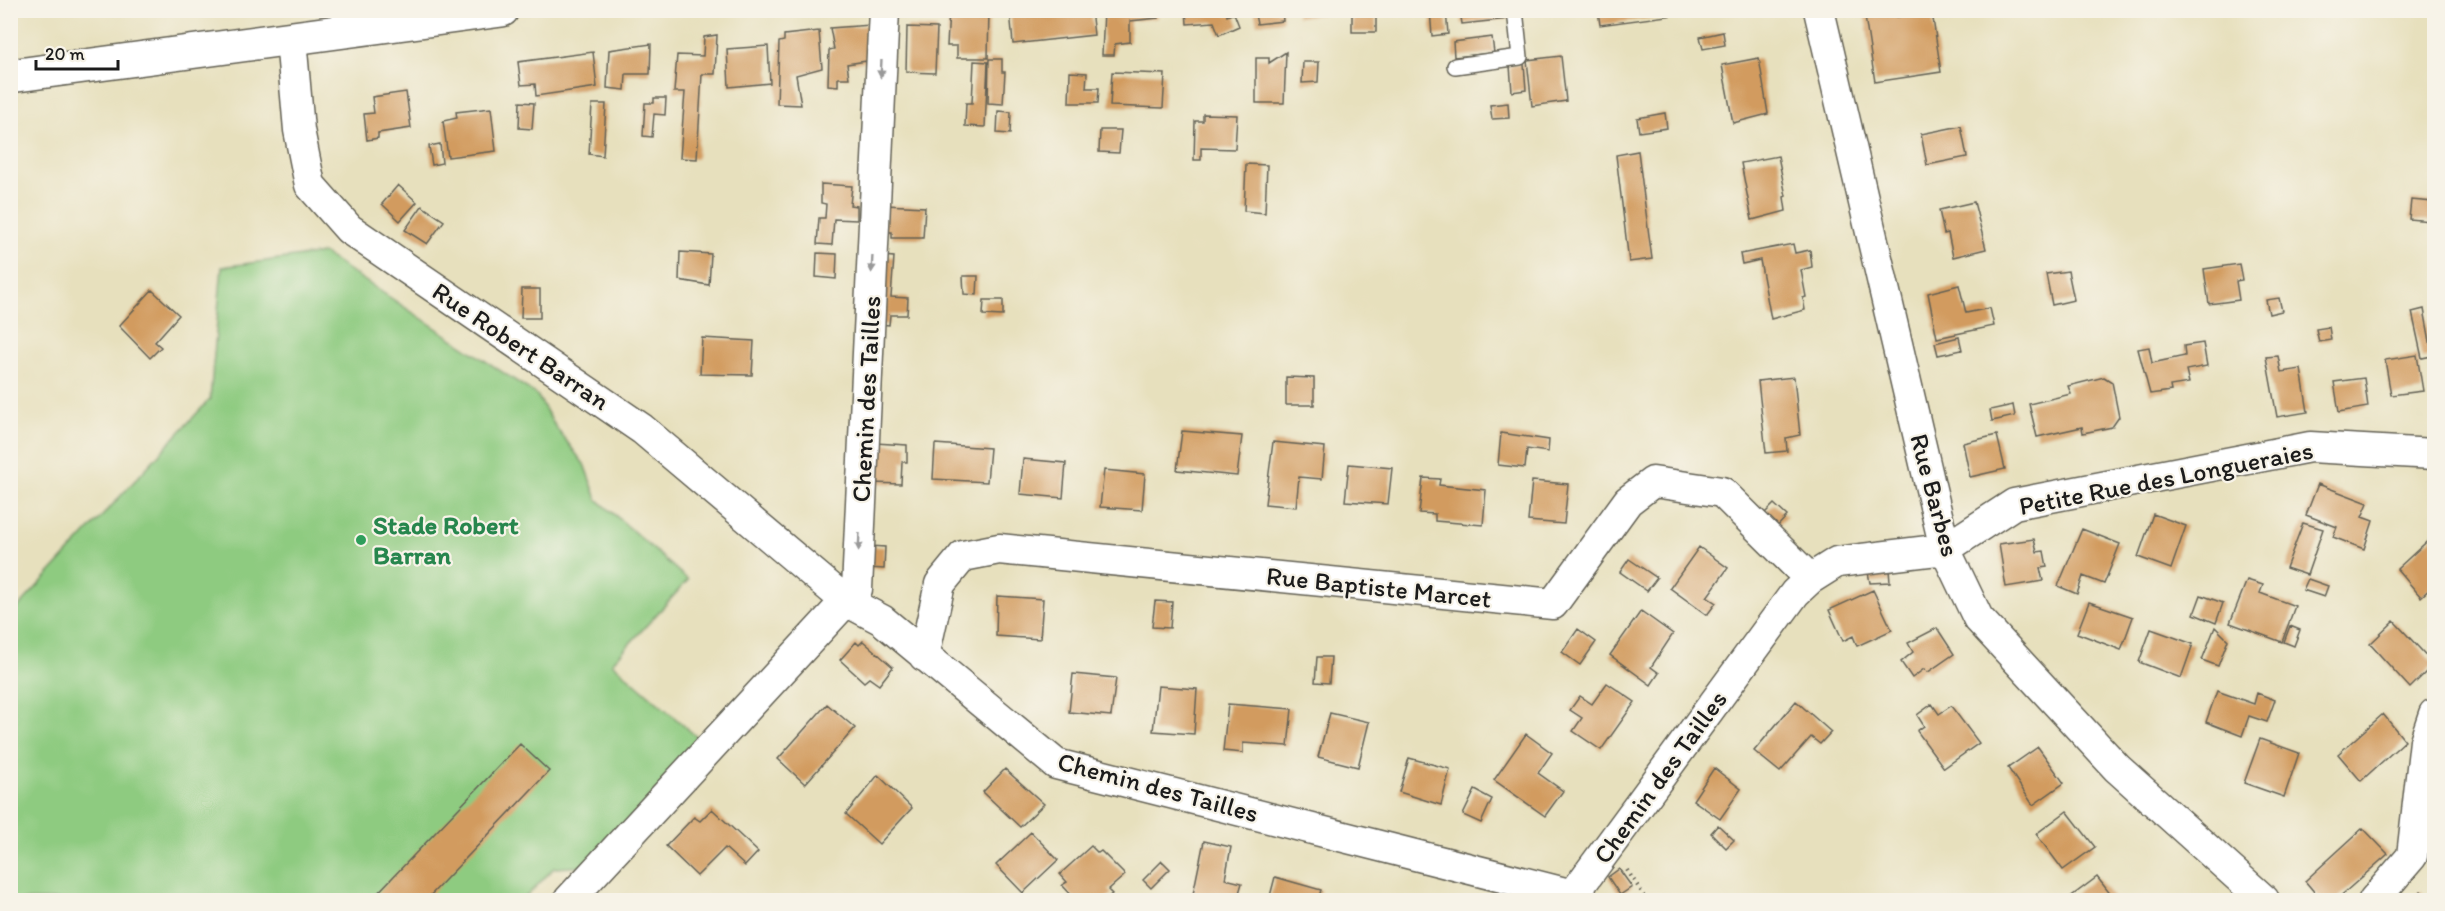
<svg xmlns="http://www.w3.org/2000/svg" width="2445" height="911" font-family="Itim,sans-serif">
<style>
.green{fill:#8ecb80;stroke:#55744e;stroke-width:1.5}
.building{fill:#d29b5e}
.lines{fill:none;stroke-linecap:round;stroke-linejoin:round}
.service-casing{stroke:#636154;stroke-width:18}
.minor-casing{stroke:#636154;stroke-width:33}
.primary-casing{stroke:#636154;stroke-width:36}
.path{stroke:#636154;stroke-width:4;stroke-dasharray:1.5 4.5;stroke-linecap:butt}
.service{stroke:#fff;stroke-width:15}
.minor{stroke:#fff;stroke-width:30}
.primary{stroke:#fff;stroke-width:33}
.oneway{fill:#999}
.leisure-dot{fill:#2e9e5b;stroke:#f7f3e8;stroke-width:2}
.labels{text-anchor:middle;stroke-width:4.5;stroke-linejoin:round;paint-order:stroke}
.street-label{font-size:26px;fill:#1c1c1c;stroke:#f7f3e8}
.leisure-label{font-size:26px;font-weight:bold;fill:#27864d;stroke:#f7f3e8;text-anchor:start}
</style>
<rect width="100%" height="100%" fill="#f7f3e8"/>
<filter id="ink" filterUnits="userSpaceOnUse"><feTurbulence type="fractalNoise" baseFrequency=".0167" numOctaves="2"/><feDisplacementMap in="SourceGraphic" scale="12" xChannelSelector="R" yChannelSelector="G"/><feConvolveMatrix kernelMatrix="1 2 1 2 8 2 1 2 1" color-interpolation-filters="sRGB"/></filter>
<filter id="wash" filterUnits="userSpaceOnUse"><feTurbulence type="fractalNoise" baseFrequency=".008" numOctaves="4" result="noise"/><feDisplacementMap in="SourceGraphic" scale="24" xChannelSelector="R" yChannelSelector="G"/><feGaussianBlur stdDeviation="1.35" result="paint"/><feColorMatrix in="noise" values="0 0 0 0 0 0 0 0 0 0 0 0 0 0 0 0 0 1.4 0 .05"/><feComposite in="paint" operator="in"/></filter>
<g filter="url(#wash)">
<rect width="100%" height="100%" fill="#e7e0bd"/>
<path class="green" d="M323,253L537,395L555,426L584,464L597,499L688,580L612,663L705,744L590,866L554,868L523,900H11L10,616L210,399L222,267Z"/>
<g id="blocks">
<path class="building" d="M949,10H989L988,58H957V46H947Z
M1010,10H1091L1094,35L1013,44Z
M1104,10H1157L1158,18L1130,21V42L1115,44L1114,55H1102Z
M1186,10H1226L1227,16L1234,13L1239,26L1219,35L1214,22L1187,24Z
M1254,10H1282L1283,21L1257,24Z
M1296,10H1329L1327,14L1297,17Z
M1352,10H1376V32H1352Z
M1430,10H1446L1448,34L1432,36Z
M1460,10H1506L1508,19L1462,24Z
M1598,10H1696L1697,12L1600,25Z
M1864,10H1896L1897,17L1932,12L1941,72L1875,82Z
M871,25L873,60L847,64L849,78H838V86L828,85L829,50L834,49L830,28Z
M907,27L937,28L935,73L906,72Z
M819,31L822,68L796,75L801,105L777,104L779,42L784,41V35Z
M1723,32L1725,45L1703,49L1700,37Z
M717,35L715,74H702L697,159L680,158L685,92H674L677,55L703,56L704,37Z
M1492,37L1494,53L1454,57L1453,42Z
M651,44L650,74H626L625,90L607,88L609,50Z
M768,46L770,83L729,87L727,49Z
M593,52L597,87L536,96L535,84L521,85L518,62Z
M1286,52L1284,103H1256V58H1269V63Z
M1561,56L1566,101L1532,106L1527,60Z
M1759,58L1768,114L1733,123L1722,65Z
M989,59H1002V72H1005L1003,104L988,103Z
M974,61L988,62L985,127L965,126L966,103H972Z
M1303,62H1319L1318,82L1302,83Z
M1524,64L1526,90L1512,92L1510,66Z
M1070,72L1087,73L1086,88H1099L1098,103H1069Z
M1112,72L1165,74L1163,108L1110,106Z
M406,92L411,128L378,133V138L367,140L364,114L374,113L372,97Z
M654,98H666L665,115L654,114L652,137L643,136L645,103H654Z
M520,102L534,103L532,129L519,128Z
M1508,103L1509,118L1492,119L1490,105Z
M592,104H606L603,156L589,154Z
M491,108L496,151L448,157L443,121L457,118L456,112Z
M998,111L1011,112L1010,134L997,133Z
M1665,113L1667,128L1639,132L1637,118Z
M1203,114L1237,115L1235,149L1201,148V160H1194L1195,121H1203Z
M1961,126L1967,157L1927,165L1921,134Z
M1100,130H1121L1119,153L1099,152Z
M440,144L442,163L432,165L429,146Z
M1638,151L1652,259L1629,262L1616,155Z
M1778,156L1786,196L1784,197L1786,211L1752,220L1741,163Z
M1246,164L1267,165L1265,213L1244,211Z
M821,184L852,186L850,205L857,206V220L834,219L832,245L817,244L819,218H825L826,204L821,203Z
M398,185L417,202L400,221L382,204Z
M2411,200L2433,202L2431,221L2409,219Z
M1974,202L1986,249L1953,257L1948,233L1944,234L1939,210Z
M885,205L925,207L923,238H892V232H884Z
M422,206L444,221L427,244L405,230Z
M1793,244L1795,253L1810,250L1812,267L1801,270L1806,297L1803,298L1805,310L1771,319L1760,260L1742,264L1740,254Z
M680,252L711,254L709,285L679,280Z
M817,253L837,254L836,279L816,277Z
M882,256L894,257L891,297L908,298L907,315H890L889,325L880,324Z
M2239,264L2242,280L2236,281L2239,300L2209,304L2204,269Z
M2068,271L2074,300L2052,305L2046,274Z
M963,276H978L977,295L964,294Z
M1959,285L1966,313L1990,308L1994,326L1937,338L1928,293Z
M522,289H540V318H521Z
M152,290L179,315L155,342L161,347L150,358L119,326Z
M2279,298L2282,311L2269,314L2266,300Z
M984,300H1003V316L983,315Z
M2424,309L2431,347L2434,346V364L2432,356L2422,358L2412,312Z
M2329,327L2331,340L2319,342L2316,329Z
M1959,337L1962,350L1938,355L1935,343Z
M702,338L754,341L752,375L700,374Z
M2203,343L2207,366L2186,370L2189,383L2170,386L2171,391L2150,394L2138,349L2149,347L2152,363L2185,356L2184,346Z
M2417,355L2423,391L2391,395L2385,360Z
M2278,356L2281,372L2301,369L2308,412L2277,417L2266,357Z
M1286,377L1314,378V405H1286Z
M1794,377L1800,435L1786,438L1787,451L1766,453L1758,381Z
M2104,377L2112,382L2119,417L2112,427L2083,433L2082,427L2037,437L2029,404L2071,394L2068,386Z
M2364,378L2368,407L2339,412L2334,382Z
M2013,405L2015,416L1992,421L1990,410Z
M1182,431L1242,436L1237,476L1177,470Z
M1501,433L1549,440L1548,452L1527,449L1525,468L1498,465Z
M1997,435L2005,469L1970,477L1963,443Z
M1273,442L1325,447L1322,479L1299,477L1296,507L1265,504Z
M875,443L907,445V462H902L901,484L873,483Z
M935,444L990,448L987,482L933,479Z
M1023,459L1066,463L1063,498L1020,494Z
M1349,464L1392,468L1388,504L1345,501Z
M1104,470L1145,474L1142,510L1100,507Z
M1423,478L1440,479L1439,485L1486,490L1483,525L1435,521V514L1419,513Z
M1532,481L1568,484L1564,524L1528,521Z
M2318,484L2368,503L2362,517L2373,521L2364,549L2333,537L2337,527L2306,515Z
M1774,504L1787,516L1775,529L1762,516Z
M2153,514L2186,526L2171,569L2138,557Z
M2303,523L2323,529L2307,575L2286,568Z
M2082,529L2120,544L2104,584L2083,576L2077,594L2058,586Z
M2434,535V585L2421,597L2397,569Z
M2034,539L2037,552L2044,551L2047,567L2040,568L2043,581L2006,587L1999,544Z
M870,546L885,547L884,569L869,568Z
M1699,547L1728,568L1707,597L1716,603L1707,615L1670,588Z
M1629,559L1657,578L1647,591L1620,572Z
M1889,570L1890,582L1870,583L1868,572Z
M2308,579L2328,586L2324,597L2303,590Z
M2247,580L2263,585L2260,593L2295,606L2282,642L2230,623Z
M1873,590L1892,630L1857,646L1853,636L1843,641L1829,610Z
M2201,595L2223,603L2216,623L2194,614Z
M997,596L1043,599L1040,639L996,636Z
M1155,601L1172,602L1170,628L1152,627Z
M2089,602L2133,617L2121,650L2077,633Z
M1641,611L1673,634L1651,667L1659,673L1651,685L1610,655Z
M2394,621L2434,664L2410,688L2370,644Z
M2290,626L2300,630L2294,646L2284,642Z
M2215,627L2228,640L2218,666L2202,660Z
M1937,628L1954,654L1928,672L1924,669L1912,678L1901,662L1913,652L1908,643Z
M1578,629L1596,642L1580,665L1562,652Z
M2151,629L2193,644L2181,678L2139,662Z
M863,641L893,667L879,685L869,678L864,682L840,660L856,642L859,645Z
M1317,657H1331L1329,683L1315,682Z
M1073,674L1116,678L1111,716L1069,712Z
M1607,683L1635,702L1601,750L1573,731L1582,718L1570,710L1580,696L1592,704Z
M1158,686L1197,689L1194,734L1153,731Z
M2217,691L2254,704L2257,693L2275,700L2267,722L2249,716L2242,736L2206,722Z
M1796,701L1831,732L1820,744L1811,737L1780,772L1754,751Z
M827,704L855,728L805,784L778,759Z
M1228,704L1292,709L1288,746L1243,743V753L1223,751Z
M1932,704L1939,714L1951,706L1979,743L1944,768L1917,731L1924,726L1917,715Z
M1330,713L1369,722L1358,767L1318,757Z
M2383,714L2405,741L2361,781L2338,754Z
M1526,734L1552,753L1538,773L1563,791L1545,816L1494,780Z
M2260,739L2299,753L2284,797L2244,783Z
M520,744L549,771L426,900H371Z
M2038,747L2064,783L2033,805L2008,768Z
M1409,758L1450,769L1441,805L1399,792Z
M1714,768L1741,789L1720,819L1693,800Z
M1005,769L1044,804L1020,827L983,792Z
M878,775L912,808L879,844L846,814Z
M1475,790L1492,799L1481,823L1463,815Z
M712,809L758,852L745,866L725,848L697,876L666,846L694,817L700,821Z
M2067,811L2095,847L2063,870L2036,834Z
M1718,825L1734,840L1726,848L1711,833Z
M2363,828L2388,854L2336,900H2321L2305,881Z
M1031,832L1058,860L1023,893L996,865Z
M1204,841L1231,847L1225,879L1242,883L1237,900L1192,899Z
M1091,846L1098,853L1101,851L1125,875L1108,890L1112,894L1104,900H1076L1062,885L1067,882L1060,874Z
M1162,861L1170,869L1151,888L1143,880Z
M1619,869L1632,887L1620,895L1608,877Z
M1275,877L1321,890L1318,900H1269Z
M2097,877L2115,900H2070L2069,898Z
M2421,891L2429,900H2410Z"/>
</g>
</g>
<g filter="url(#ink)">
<use href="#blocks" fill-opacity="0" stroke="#636154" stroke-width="1.5"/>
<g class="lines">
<defs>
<path id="service" d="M1455,66L1520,57L1515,10"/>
<path id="minor" d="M1819,10L1945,549L1978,618L2117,768L2264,900
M291,39L299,130L310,185L349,229L642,429L846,601L882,620L1056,764L1573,895L1795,593L1810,579L1837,562L1945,549L2014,504L2310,447L2434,454
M924,656L940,584L963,556L999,549L1553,604L1628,501L1653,482L1722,492L1810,579
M569,900L857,589L884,10
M2374,900L2412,856L2425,741L2434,714"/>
<path id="primary" d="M10,76L502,10"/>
</defs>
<use href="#service" class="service-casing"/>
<use href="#minor" class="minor-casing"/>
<use href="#primary" class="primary-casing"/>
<path class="path" d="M1627,870L1647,900"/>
<use href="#service" class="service"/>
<use href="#minor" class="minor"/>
<use href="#primary" class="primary"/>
</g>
<defs><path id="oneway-solid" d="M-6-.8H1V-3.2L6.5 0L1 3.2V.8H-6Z" transform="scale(1.5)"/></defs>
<g class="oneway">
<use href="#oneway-solid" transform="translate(881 69) rotate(93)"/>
<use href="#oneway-solid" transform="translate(872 264) rotate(93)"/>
<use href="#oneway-solid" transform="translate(859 542) rotate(93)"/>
</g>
</g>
<circle class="leisure-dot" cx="361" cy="540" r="6"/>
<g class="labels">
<g class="street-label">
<text transform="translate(521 346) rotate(34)" y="9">Rue Robert Barran</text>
<text transform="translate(866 399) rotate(-87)" y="9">Chemin des Tailles</text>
<text transform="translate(2166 478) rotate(-11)" y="9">Petite Rue des Longueraies</text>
<text transform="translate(1935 495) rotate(75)" y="9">Rue Barbes</text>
<text transform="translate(1379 587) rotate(6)" y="9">Rue Baptiste Marcet</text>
<text transform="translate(1660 777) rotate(-54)" y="9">Chemin des Tailles</text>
<text transform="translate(1158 787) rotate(15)" y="9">Chemin des Tailles</text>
</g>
<g class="leisure-label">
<text x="373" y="534">Stade Robert<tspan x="373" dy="30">Barran</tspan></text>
</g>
</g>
<rect width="2445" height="911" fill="none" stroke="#f7f3e8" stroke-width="36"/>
<path d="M36 60v9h82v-9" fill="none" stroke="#1c1c1c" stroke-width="3"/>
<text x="45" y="60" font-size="18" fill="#1c1c1c" stroke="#f7f3e8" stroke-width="4.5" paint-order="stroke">20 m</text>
</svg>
